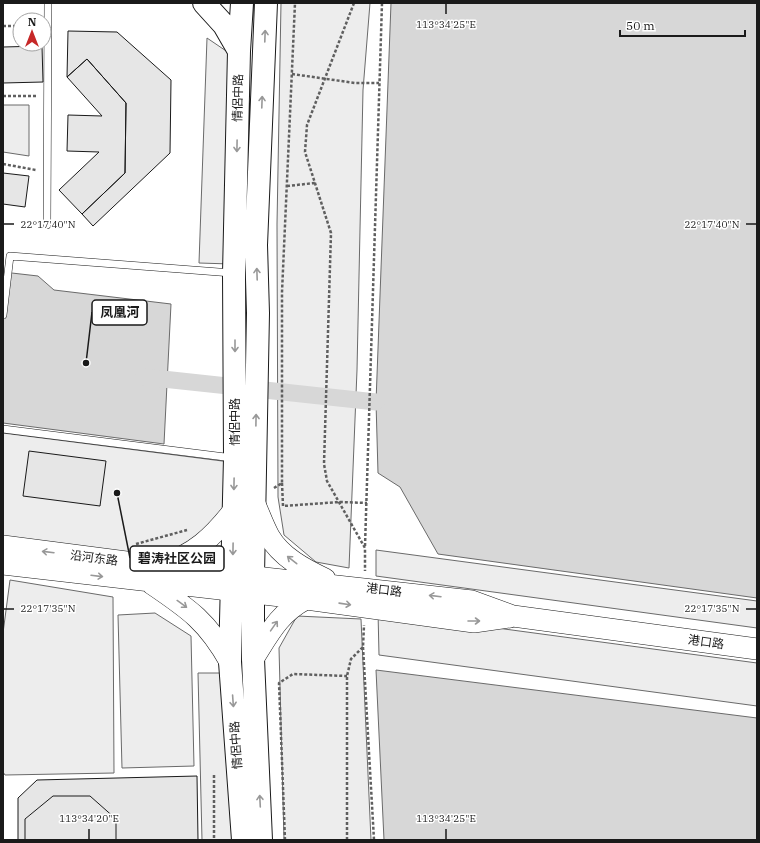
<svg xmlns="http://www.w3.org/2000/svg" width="760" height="843" font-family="'IBM Plex Serif','Noto Sans SC',serif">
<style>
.built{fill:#ededed;stroke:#6a6a6a}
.water{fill:#d7d7d7;stroke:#6a6a6a}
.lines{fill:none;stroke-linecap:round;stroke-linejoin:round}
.canal{stroke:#d7d7d7;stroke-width:17}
.building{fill:#e6e6e6;stroke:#1a1a1a}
.lane-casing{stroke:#1a1a1a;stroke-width:8}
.secondary-casing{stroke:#1a1a1a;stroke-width:22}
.highway-casing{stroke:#1a1a1a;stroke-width:24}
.path{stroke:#5f5f5f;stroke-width:2.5;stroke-dasharray:3 2;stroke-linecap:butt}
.lane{stroke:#fff;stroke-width:7}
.secondary{stroke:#fff;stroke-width:21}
.highway{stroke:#fff;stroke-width:22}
.oneway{stroke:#989898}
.ticks{fill:none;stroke:#1a1a1a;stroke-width:1.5}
.labels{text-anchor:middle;stroke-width:3;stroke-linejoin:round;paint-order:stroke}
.street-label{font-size:12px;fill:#1a1a1a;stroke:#fff}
.ticks-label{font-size:10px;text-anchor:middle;fill:#1a1a1a;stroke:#fff;stroke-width:3;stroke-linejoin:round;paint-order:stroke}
.leader{fill:none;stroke:#1a1a1a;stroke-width:1.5}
.callout-dot{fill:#1a1a1a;stroke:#fff;stroke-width:1.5}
.callout{fill:#fff;stroke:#1a1a1a;stroke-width:1.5}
.callout-label{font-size:13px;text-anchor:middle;font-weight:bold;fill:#1a1a1a}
</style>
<rect width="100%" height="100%" fill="#fff"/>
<path class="built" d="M281,3H370L363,90L357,370L349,568L316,562L284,535L278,497L277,224Z
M207,38L238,59L231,264L199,263Z
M3,105H29V156L3,152Z
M3,433L230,462V523L195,551L120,572L3,554Z
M376,550L757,601V628L376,576Z
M10,580L113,597L114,773L5,775L3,772V633Z
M378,612L757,663V706L379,655Z
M155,613L191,636L194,766L122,768L118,615Z
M297,616L361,619L371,840H284L279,648Z
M198,673H228L237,840H202Z"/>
<path class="water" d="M391,3H757V598L438,554L400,487L378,473L376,402Z
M3,272L38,276L54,290L171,304L164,444L3,423Z
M376,670L757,718V840H384Z"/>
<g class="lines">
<path class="canal" d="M144,377L376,402"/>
</g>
<path class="building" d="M68,31L117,32L171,80L170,153L93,226L82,214L125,173L126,103L87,59L67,77Z
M42,46L43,82L3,83V47Z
M87,59L126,103L125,173L82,214L59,190L99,152L67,151L68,115L102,116L67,77Z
M3,173L29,176L25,207L3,204Z
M29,451L106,461L100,506L23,496Z
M197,776L198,840H18V798L37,780Z
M53,796H90L116,819V840H25V819Z"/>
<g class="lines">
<defs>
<path id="lane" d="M47,225L48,3
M3,315L10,256L232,273
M3,429L233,458"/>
<path id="secondary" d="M254,502C259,513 263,525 269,536C281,557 304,569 325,579
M3,546L157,566L472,601L513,616L757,649
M3,564L306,599L474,622L510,617
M161,565C194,555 213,537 234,510
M152,584C189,609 208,622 230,662
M253,659C269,634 279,613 306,599"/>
<path id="highway" d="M204,3L224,25L239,51
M242,3L239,51L234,273L235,458L230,662L243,840
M261,840L253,659V576L258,313L256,245L266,3"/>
</defs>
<use href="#lane" class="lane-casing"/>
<use href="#secondary" class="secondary-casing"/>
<use href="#highway" class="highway-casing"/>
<path class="path" d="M354,3L307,125L305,152L331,233L324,464L327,481L365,548V571
M3,26H20
M292,74L355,83H379
M3,96H36
M3,164L36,170
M287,186L315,183
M282,483L283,506L340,502L367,503
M274,488L282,483V292L295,3
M136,544L187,530
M365,546L382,3
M363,647L374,840
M214,775V840
M285,840L279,683L293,674L347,676
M347,840V676L351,659L363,647L364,625"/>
<use href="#lane" class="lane"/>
<use href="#secondary" class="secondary"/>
<use href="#highway" class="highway"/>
</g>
<defs><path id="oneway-shaft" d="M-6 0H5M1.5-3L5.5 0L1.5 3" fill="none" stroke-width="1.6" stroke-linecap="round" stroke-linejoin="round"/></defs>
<g class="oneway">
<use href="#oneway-shaft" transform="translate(265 36) rotate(-88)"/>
<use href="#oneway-shaft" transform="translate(262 102) rotate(-88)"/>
<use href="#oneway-shaft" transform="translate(237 146) rotate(91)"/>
<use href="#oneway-shaft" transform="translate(257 274) rotate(-92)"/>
<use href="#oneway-shaft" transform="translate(235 346) rotate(90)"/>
<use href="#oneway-shaft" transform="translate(256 420) rotate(-89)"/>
<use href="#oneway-shaft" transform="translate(234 484) rotate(91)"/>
<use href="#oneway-shaft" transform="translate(233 549) rotate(91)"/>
<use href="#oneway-shaft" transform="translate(48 552) rotate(-173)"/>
<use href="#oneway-shaft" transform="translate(292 560) rotate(-142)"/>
<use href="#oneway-shaft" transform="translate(97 576) rotate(7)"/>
<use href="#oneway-shaft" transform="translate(435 596) rotate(-173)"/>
<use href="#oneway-shaft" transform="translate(182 604) rotate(36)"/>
<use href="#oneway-shaft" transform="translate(345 604) rotate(8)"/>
<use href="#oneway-shaft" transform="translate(474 621)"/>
<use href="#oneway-shaft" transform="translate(274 626) rotate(-55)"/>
<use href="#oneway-shaft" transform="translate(233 701) rotate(86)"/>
<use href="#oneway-shaft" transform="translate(260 801) rotate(-93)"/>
</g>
<path class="ticks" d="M446,4V14M4,224H14M746,224H756M4,609H14M746,609H756M89,829V839M446,829V839"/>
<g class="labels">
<g class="street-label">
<text transform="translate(238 98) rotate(-89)" y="4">情侶中路</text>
<text transform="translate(235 422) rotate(-90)" y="4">情侶中路</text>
<text transform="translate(94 558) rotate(7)" y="4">沿河东路</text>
<text transform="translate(384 590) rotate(7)" y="4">港口路</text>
<text transform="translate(706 642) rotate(8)" y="4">港口路</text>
<text transform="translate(236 745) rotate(-94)" y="4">情侶中路</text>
</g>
</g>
<g class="ticks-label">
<text x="446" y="28">113°34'25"E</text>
<text x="48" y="228">22°17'40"N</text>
<text x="712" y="228">22°17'40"N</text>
<text x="48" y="612">22°17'35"N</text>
<text x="712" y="612">22°17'35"N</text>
<text x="89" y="822">113°34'20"E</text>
<text x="446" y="822">113°34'25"E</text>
</g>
<path class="leader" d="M86 363L92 312M117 493L130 558"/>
<g class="callout-dot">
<circle cx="86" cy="363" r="4"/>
<circle cx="117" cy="493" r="4"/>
</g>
<g class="callout">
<rect x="92" y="300" width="55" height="25" rx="4"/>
<rect x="130" y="546" width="94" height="25" rx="4"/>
</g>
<g class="callout-label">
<text x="120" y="317">凤凰河</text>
<text x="177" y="563">碧涛社区公园</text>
</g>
<rect width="760" height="843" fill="none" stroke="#1a1a1a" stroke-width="8"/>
<g transform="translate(32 32)"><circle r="19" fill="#ffffff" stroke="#a3a3a3"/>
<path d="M0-3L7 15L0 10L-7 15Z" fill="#c62828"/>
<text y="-6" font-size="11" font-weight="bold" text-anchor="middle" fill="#1a1a1a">N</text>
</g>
<path d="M620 30v6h125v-6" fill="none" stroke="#1a1a1a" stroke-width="2"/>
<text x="626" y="30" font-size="12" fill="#1a1a1a" stroke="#ffffff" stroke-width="3" paint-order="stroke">50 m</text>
</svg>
